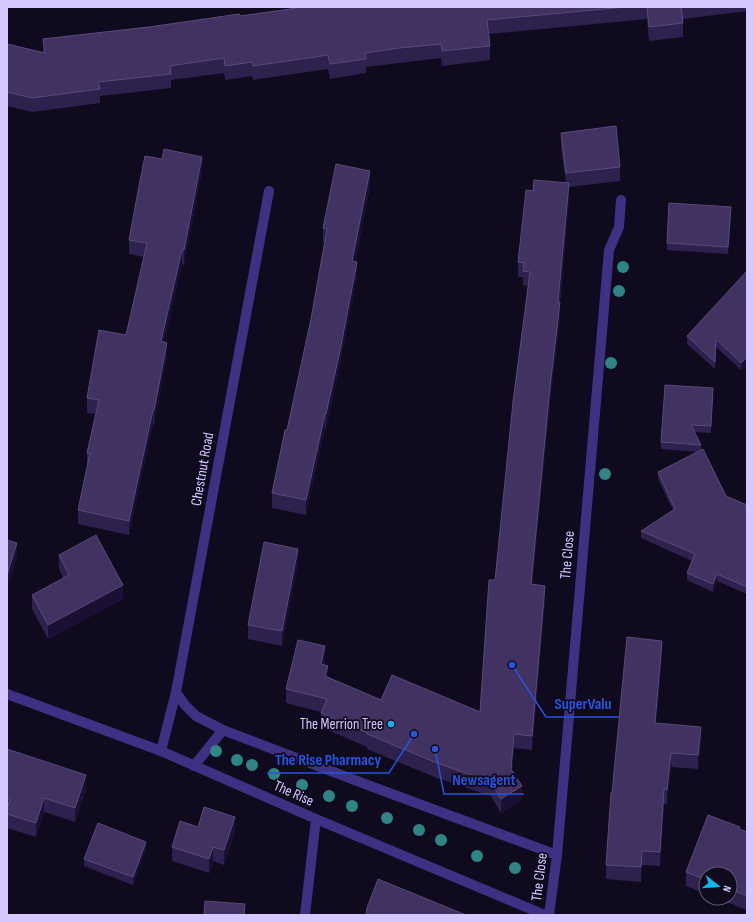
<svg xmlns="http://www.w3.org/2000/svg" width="754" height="922" font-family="'Sofia Sans Condensed',sans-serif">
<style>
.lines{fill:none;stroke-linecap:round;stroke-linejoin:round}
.lane{stroke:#3e3082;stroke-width:10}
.street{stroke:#3e3082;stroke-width:10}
.tree{fill:#2f8584}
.wall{fill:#2f214e}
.shaded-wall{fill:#1b1033}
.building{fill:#413261;stroke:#584a7a}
.poi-dot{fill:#00b9f2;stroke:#100a1e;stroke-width:1.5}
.labels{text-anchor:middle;stroke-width:3.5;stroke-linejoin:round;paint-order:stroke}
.street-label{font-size:15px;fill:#d5c7ff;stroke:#100a1e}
.poi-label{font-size:15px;fill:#d5c7ff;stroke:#100a1e;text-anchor:end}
.leader{fill:none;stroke:#2654da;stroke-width:1.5}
.callout-dot{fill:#2654da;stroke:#100a1e;stroke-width:1.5}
.callout-label{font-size:16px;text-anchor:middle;font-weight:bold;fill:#2654da;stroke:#100a1e;stroke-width:3.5;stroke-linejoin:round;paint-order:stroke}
</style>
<rect width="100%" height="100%" fill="#100a1e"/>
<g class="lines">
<path class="lane" d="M176,692L185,705L196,716L223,730L373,787L557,855
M194,766L223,730"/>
<path class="street" d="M7,694L161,751L316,819L545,915
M161,751L176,692L269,191
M305,915L316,819
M549,915L557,855L609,250L619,227L621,200"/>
</g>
<g class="tree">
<circle cx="623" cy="267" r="6"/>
<circle cx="619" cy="291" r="6"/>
<circle cx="611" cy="363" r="6"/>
<circle cx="605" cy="474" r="6"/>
<circle cx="216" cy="751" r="6"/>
<circle cx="237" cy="760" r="6"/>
<circle cx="252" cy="765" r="6"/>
<circle cx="274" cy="774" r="6"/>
<circle cx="302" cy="785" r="6"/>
<circle cx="329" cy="796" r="6"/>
<circle cx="352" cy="806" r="6"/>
<circle cx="387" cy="818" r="6"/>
<circle cx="419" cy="830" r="6"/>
<circle cx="441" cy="840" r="6"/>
<circle cx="477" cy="856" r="6"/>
<circle cx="515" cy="868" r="6"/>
</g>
<path class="wall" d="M304,7H747V11L683,19V37L649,41L647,19L489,34L490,46V60L442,66L441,58L399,63L366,67V73L330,79L328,69L253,80L252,76L225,80L224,73L171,80V88L100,96V103L32,112L7,106V44L43,52V39L240,16Z
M561,133L620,167V181L569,187V197L560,302V317L550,401L532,584L545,600L532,750L514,748L512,771L522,800L501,813L491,796L437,778L367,749V747L321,727V712L286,703V689L325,661L324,665L328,678L381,700L480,712L528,286L523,285V277H518V262L533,191L566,183L561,147Z
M202,171L184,265L182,264L164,342L167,357L154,425L153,424L129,535L78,524V510L87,465V453L96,414L87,413V398L126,335L144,257L129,254V240Z
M370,186L355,262L357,276L340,365L326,429L325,428L306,515L272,508V493L287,430L311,319L325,242H323V228Z
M731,215L728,254L667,250V243Z
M747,271V364L741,370L716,347L715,369L687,344V336Z
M713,396L711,433L695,432L701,445V450L726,496L747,505V594L717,581L713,592L687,580V573L692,561L641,538V531L673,510L658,479V472L698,452L661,449V442Z
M59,555L123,599L48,639L32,609V595L63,578L59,569Z
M298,563L282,646L248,639V625Z
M662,655L656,723L701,741L698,769L671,767L667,804H664L660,866L642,865L641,882L606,879V865L612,793Z
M7,749L86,789L75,822L44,812L36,837L7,828Z
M198,827L235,832L224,865L213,861L209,873L172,861V847Z
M740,829L747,832V910L716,898H730V874H706V894L686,886V872Z
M146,849L133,885L84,866V859Z"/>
<path class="shaded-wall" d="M202,157V171L184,265V250Z
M370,171V186L352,275V261Z
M569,183V197L558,316V302Z
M731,207V215L728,254V247Z
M182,250V264L161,356V341Z
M357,262V276L340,365L326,429V414Z
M560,302V317L550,401L531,598V584L550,387Z
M167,343V357L154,425V410Z
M747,357V364L741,370V363Z
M713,388V396L711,433V426Z
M153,410V424L129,535V521Z
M325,414V428L306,515V500Z
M17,543V558L7,589V575Z
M298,549V563L282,646V631Z
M717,574V581L713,592V584Z
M123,585V599L48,639V625Z
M545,586V600L532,750V736Z
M662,641V655L655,737V723Z
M325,646V661L321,678V664Z
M328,666V680L325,676Z
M701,727V741L698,769V755Z
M514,734V748L511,784V769Z
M671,753V767L667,804V790Z
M86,775V789L75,822V808Z
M522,786V800L501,813V799Z
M664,789V804L660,866V852Z
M44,798V812L36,837V823Z
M235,817V832L224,865V850Z
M146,842V849L133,885V877Z
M213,847V861L209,873V859Z
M642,851V865L641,882V867Z"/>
<path class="building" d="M304,7H626L487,20L490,46L442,51L441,44L399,48L365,53L366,59L330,64L328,55L253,66L252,62L225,66L224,58L170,66L171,74L98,82L100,89L32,98L7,92V44L45,53L43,39L149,27L239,14L240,16Z
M647,7H681L683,23L649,27Z
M616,126L620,167L566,173L561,133Z
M164,149L202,157L184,250H182L161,341L167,343L154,410H153L129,521L78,510L90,453H87L99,400L87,398L99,330L126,335L147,243L129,240L139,186L145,156L162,159Z
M336,164L370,171L352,261L357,262L340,351L326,414H325L306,500L272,493L285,430H287L311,319L327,229L323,228Z
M534,180L569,183L558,302H560L550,387L531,584L545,586L532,736L514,734L511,769L522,786L501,799L491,782L437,763L367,734L368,733L321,713L327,699L286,689L298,640L325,646L321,664L328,666L325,676L381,700L392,675L480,712L489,580H495L513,402L530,272L523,271L524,263L518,262L526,190L533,191Z
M669,203L731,207L728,247L667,243Z
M747,271V357L741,363L716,339L715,362L687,336Z
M665,385L713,388L711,426L691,425L701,445L661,442Z
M703,449L726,496L747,505V587L717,574L713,584L687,573L695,554L641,531L675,509L658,472Z
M96,535L123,585L48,625L32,595L69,575L59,555Z
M7,540L17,543L7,575Z
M264,542L298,549L282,631L248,625Z
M627,637L662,641L655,723L701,727L698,755L671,753L667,790L664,789L660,852L642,851L641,867L606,865L611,793H612Z
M7,749L86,775L75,808L44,798L36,823L7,814V809L10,799L7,798Z
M204,807L235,817L224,850L213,847L209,859L172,847L180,821L198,827Z
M708,815L740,827L739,829L747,832V896L730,889V874H706V880L686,872Z
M98,823L146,842L133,877L84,859Z
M378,879L466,915H366L367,908Z
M205,901L245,904L244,915H204Z"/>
<circle class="poi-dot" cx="391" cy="724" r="4"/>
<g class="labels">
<g class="street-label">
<text transform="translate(202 469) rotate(-80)" y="5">Chestnut Road</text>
<text transform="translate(567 555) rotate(-85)" y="5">The Close</text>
<text transform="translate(294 793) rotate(24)" y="5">The Rise</text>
<text transform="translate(539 877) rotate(-83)" y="5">The Close</text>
</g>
<g class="poi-label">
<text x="383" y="729">The Merrion Tree</text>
</g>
</g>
<path class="leader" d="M512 665L546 717H619M414 734L389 773H267M435 749L444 794H524"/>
<g class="callout-dot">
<circle cx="512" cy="665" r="4"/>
<circle cx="414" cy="734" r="4"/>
<circle cx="435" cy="749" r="4"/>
</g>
<g class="callout-label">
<text x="583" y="709">SuperValu</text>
<text x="328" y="765">The Rise Pharmacy</text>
<text x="484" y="785">Newsagent</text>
</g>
<rect width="754" height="922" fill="none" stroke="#d5c7ff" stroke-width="16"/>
<g transform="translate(718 886) rotate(107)"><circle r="19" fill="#100a1e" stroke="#5f5678"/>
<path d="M0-3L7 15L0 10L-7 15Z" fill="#00b9f2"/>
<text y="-6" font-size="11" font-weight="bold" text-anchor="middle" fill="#d5c7ff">N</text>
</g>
</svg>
